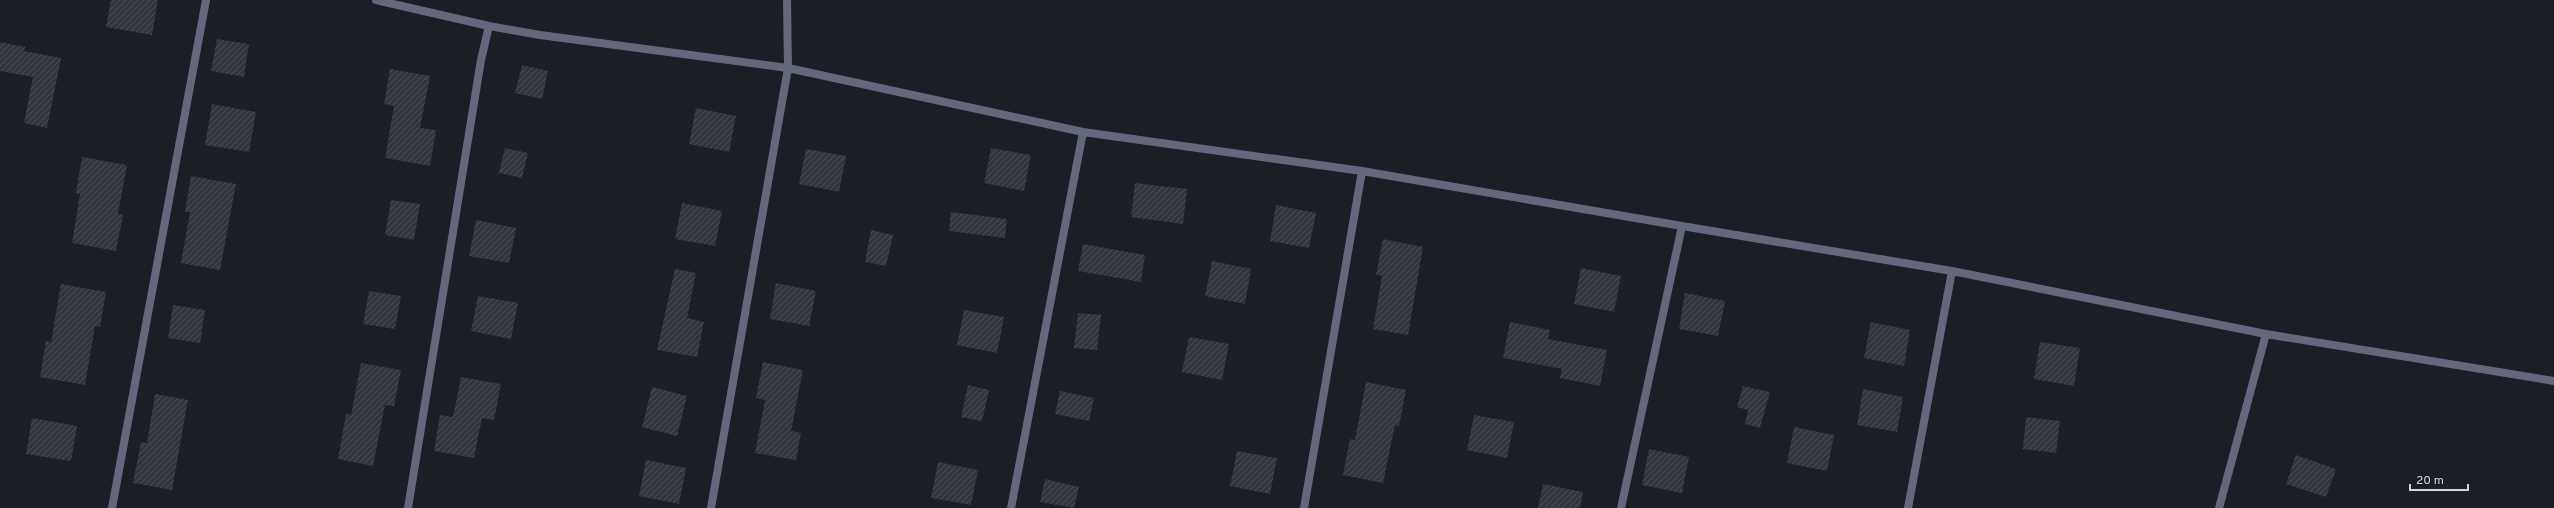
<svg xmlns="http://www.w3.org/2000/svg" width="2554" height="508" font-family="Overpass,sans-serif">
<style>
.building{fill:url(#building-hatch)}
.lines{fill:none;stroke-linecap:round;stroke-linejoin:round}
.minor{stroke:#63687c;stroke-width:8}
</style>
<defs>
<pattern id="building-hatch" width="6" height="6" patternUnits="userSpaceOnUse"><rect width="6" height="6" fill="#33353c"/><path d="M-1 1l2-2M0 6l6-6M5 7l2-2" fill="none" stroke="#505158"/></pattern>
</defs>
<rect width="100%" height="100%" fill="#1c1e25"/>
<path class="building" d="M111,0H158L152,35L106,27Z
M217,39L249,44L244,77L211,71Z
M0,42L25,47L24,51L61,58L47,128L24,123L33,77L0,71Z
M522,65L548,71L542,99L515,93Z
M390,69L430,76L420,128L436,130L430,166L385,158L394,106L384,104Z
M212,104L256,112L249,152L205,145Z
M696,108L736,116L729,152L689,144Z
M505,148L528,153L522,178L499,173Z
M991,148L1031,155L1024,191L984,183Z
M806,149L846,156L839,192L799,184Z
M82,157L127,165L118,214L123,215L116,251L72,243L80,194L76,193Z
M191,176L236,184L220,270L181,263L190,212H185Z
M1135,183L1187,189L1183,224L1131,217Z
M391,200L420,204L414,240L385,235Z
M682,203L722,211L715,246L675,239Z
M1276,205L1316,213L1309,248L1270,241Z
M951,212L1007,219L1005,238L949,231Z
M476,220L516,228L509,263L469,256Z
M871,230L893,235L886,266L865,262Z
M1383,239L1423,247L1408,335L1373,329L1382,276L1376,275Z
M1083,244L1145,255L1141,282L1078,271Z
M1212,261L1251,269L1245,304L1205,296Z
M1581,268L1621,276L1614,312L1574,304Z
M675,269L696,273L687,318L704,322L697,357L657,350Z
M776,283L816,291L809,326L770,319Z
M61,284L106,292L100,327L95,326L85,385L40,377L46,341L51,342Z
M369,291L401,296L395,329L363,324Z
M1685,293L1725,301L1718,336L1679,329Z
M478,296L518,303L511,339L471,331Z
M173,305L205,310L200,343L168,338Z
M964,310L1004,317L997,353L957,345Z
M1078,313L1101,315L1097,350L1074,348Z
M1510,322L1550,330L1548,339L1607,350L1600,386L1560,378L1562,369L1503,358Z
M1871,322L1910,330L1904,366L1864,358Z
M1189,337L1229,344L1222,380L1182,372Z
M2040,342L2080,348L2074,386L2034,379Z
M763,362L803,370L791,431L801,433L796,460L755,453L765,400L756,398Z
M361,363L401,370L394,406L385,405L373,466L338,459L346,414L351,415Z
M461,377L501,384L494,420L482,418L474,458L434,451L440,415L453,417Z
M1366,382L1406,390L1399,426L1395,425L1383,483L1343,475L1350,439L1355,440Z
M968,385L989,390L982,421L961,417Z
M1743,386L1770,392L1760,428L1745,424L1748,410L1737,407Z
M652,387L687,396L677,436L642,427Z
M1863,389L1903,397L1897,432L1857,425Z
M1060,391L1094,398L1089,421L1055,414Z
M155,394L188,400L172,490L133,483L141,442L147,443Z
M1474,415L1514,422L1507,458L1467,450Z
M2026,417L2060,421L2056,453L2023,449Z
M32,418L77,426L71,461L26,454Z
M1794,427L1834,435L1827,471L1787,463Z
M1649,449L1689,457L1682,493L1642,485Z
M1237,451L1277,458L1270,494L1230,486Z
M2296,455L2336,469L2326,497L2286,484Z
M646,460L686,468L679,504L639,496Z
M938,462L978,470L971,505L931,498Z
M1045,479L1079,487L1074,508L1040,502Z
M1543,484L1583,492L1580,508H1538Z"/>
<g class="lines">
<path class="minor" d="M376,0L489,26L481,60L408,508
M489,26L540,35L788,68L787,0
M1083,132L1362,171L1304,508
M1362,171L1682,226L1621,508
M1682,226L1952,271L1908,508
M1952,271L2266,334L2554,381
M112,508L206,0
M711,508L788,68L1083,132L1011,508
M2219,508L2266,334"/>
</g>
<path d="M2410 484v6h58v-6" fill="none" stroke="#d3d4d9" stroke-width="2"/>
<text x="2416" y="484" font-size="12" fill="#d3d4d9" stroke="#1c1e25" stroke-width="3" paint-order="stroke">20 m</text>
</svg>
